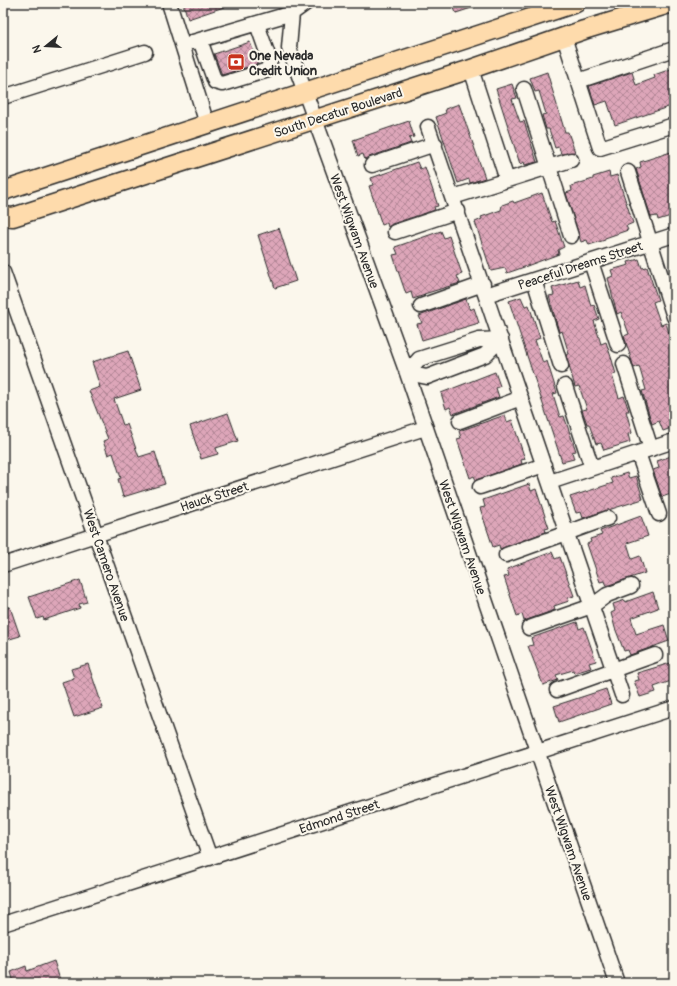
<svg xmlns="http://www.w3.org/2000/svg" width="677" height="986" font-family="Pangolin,sans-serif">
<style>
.building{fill:url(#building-cross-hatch);stroke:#2b2b2b}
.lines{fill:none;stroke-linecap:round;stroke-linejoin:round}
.minor-casing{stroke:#2b2b2b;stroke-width:17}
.major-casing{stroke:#2b2b2b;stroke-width:21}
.minor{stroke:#fbf7ec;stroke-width:14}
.major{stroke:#fedbac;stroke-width:18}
.labels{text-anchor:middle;stroke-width:4;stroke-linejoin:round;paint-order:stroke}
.poi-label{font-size:13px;font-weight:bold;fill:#2b2b2b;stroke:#fbf7ec;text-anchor:start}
.street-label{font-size:13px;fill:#2b2b2b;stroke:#fbf7ec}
</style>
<defs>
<pattern id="building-cross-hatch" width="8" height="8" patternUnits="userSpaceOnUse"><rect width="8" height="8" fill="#dda6b9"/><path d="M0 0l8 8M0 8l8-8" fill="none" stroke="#b38797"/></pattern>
</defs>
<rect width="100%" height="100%" fill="#fbf7ec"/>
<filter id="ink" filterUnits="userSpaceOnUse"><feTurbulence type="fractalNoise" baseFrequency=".025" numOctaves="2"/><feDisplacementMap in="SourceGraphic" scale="8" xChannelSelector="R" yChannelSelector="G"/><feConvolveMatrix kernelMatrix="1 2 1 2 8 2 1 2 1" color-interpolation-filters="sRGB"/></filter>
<g filter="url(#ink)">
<path class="building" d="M183,3H230V5L188,19Z
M452,3H481V5L456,13Z
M250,42L258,64L222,75L214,54Z
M674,68V105L615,125L607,101L595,105L589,86L632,72L636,85L655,78L654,75Z
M547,72L565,132H568L575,152L561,154L559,147L555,148L549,129H546L542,115L546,114L539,91L535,92L530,78Z
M512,84L517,98L512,99L515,108L520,122L524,121L537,162L525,165L524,162L520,164L496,89Z
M459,104L485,178L470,183L469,179L458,183L436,117L446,113L445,109Z
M409,121L414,137L409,138L411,143L369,157L365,160L363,154L358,156L353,140Z
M674,151V215L658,220L657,216L651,217L636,169L641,167L640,162Z
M417,162L420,169L425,167L438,206L434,207L435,210L392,224L388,227L387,223L382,225L369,186L373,185L371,178Z
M609,172L610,177L617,175L633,223L626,226L628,230L605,238V240L589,245L587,240L581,242L566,193L572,191L571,186L593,179V177Z
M542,193L552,222L555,221L564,247L558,250L559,254L516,270L507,273L505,268L491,271L475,222L482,219L481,217L501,210L502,205L513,201L514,203Z
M279,228L296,281L275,288L258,235Z
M441,231L444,238L449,236L462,274L457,276L460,283L424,294L425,295L413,299L411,292L406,294L398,271L393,255L398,254L395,247Z
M639,259L642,268L647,267L658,300L653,302L661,325L666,323L674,350V427L663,431L659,421L652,424L642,391L646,390L639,366L634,368L624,336L629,334L621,312L617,314L608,278L613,276L611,270L629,265L628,262Z
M578,280L580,287L585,285L591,306L594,305L599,319L594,321L601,344L606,342L612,360L616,374L612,375L619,398L624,396L629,411H626L632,433L628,434L630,442L604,450L601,443L596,444L589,424H587L582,410L587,409L579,386L575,387L566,355L569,354L562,331L559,332L549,296L554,295L552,288Z
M521,297L525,306L529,305L540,338L535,340L543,363L547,361L557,393L553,394L560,417L564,416L576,451L572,452L574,459L562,462L509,301Z
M466,299L470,310L474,308L479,323L422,340L417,324L422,323L419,316Z
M128,351L141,390L114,399L123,425L127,424L139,457L155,452L165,484L123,497L118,479L121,478L113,453L108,455L103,441L108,439L89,391L100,387L92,362Z
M495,372L500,386L496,388L499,397L453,414L450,407L446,409L441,393Z
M228,413L238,441L216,448L218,454L201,459L190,426Z
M505,415L507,422L512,420L525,459L521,460L522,464L476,480L474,476L470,478L457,439L461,438L459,431Z
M674,455V493L662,497L653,470L659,468L657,461Z
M627,473L629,478L636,476L643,499L583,518L581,512L576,513L570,497L613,483L611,478Z
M529,484L531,491L536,489L549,528L545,529L546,532L500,549L499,545L493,547L480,508L485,507L483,500Z
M641,516L648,536L627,543L632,559L640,556L645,573L606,586L604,581L600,582L587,544L591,542L590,539L602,535L600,531Z
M552,552L555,559L560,557L574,596L568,598L569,601L554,606L555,610L524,621L522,614L517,616L504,577L509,576L507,569Z
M80,580L87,602L79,604L80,608L44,620L43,617L37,619L29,597Z
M653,592L658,608L631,618L636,634L664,625L669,641L630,655L628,650L624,651L615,628L611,613L615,611L613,604L625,600V602Z
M10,607L20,636L3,641V609Z
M577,622L579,629L584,627L596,661L589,663L591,668L574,673L573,670L556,675L558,680L543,685L528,646L533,645L531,638Z
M674,662V680L654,687L656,692L640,697L634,681L639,680L637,673Z
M88,664L103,708L74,717L62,682L74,678L71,669Z
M606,689L611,704L559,722L554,706Z
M54,961L61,983H14L11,972L26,966L27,971Z"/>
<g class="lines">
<defs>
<path id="minor" d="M169,3L207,124
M306,3L292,13L289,48L407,373L617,983
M564,37L600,148L674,125
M200,40L215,82L222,84L268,70L270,61L257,24
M193,42L292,13
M471,69L507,180
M578,81L674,49
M524,89L571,236
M3,97L145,52
M428,127L622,695
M372,165L435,144
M628,172L674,317
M453,197L571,160
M395,232L458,211
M591,262L618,345
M3,272L210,858
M534,280L561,366
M486,295L674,235
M421,306L483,284
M624,364L651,449
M407,373L427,377L485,355L501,339
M407,373L419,359L479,340L501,339
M565,386L592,468
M460,421L521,398
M638,453L659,514
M550,482L674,441
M480,487L544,465
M506,555L608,518
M3,565L425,428
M529,628L592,606L607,595L631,586
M557,690L655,655
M3,924L674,708"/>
<path id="major" d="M3,192L6,190L576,3
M3,216L13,217L471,69L584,30L673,3"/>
</defs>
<use href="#minor" class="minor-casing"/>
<use href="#major" class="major-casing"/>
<use href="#minor" class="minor"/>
<use href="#major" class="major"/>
</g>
</g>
<defs>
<symbol id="bank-square" viewBox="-11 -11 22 22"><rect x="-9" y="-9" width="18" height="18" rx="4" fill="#c8321e" stroke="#fbf7ec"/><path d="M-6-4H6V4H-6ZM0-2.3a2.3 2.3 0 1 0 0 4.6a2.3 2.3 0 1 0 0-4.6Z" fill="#fff"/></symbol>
</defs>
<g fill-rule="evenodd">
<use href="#bank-square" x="226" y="52" width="20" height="20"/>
</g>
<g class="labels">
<g class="poi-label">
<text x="249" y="60">One Nevada<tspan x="249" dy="15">Credit Union</tspan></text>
</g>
<g class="street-label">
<text transform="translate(338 112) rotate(-18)" y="5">South Decatur Boulevard</text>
<text transform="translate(355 231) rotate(70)" y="5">West Wigwam Avenue</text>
<text transform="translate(580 265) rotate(-18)" y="5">Peaceful Dreams Street</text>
<text transform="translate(214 496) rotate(-18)" y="5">Hauck Street</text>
<text transform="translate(463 537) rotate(71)" y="5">West Wigwam Avenue</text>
<text transform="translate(107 565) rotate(71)" y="5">West Camero Avenue</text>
<text transform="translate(339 816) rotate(-18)" y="5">Edmond Street</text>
<text transform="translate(569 843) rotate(71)" y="5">West Wigwam Avenue</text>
</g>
</g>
<rect width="677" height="986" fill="none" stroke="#fbf7ec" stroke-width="16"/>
<rect x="8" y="8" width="661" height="970" fill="none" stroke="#2b2b2b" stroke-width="1.5" filter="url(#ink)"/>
<g transform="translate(46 46) rotate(252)" stroke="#fbf7ec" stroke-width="3" paint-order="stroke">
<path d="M0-3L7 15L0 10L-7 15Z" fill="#2b2b2b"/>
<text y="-6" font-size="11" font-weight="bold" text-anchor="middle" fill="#2b2b2b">N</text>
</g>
</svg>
